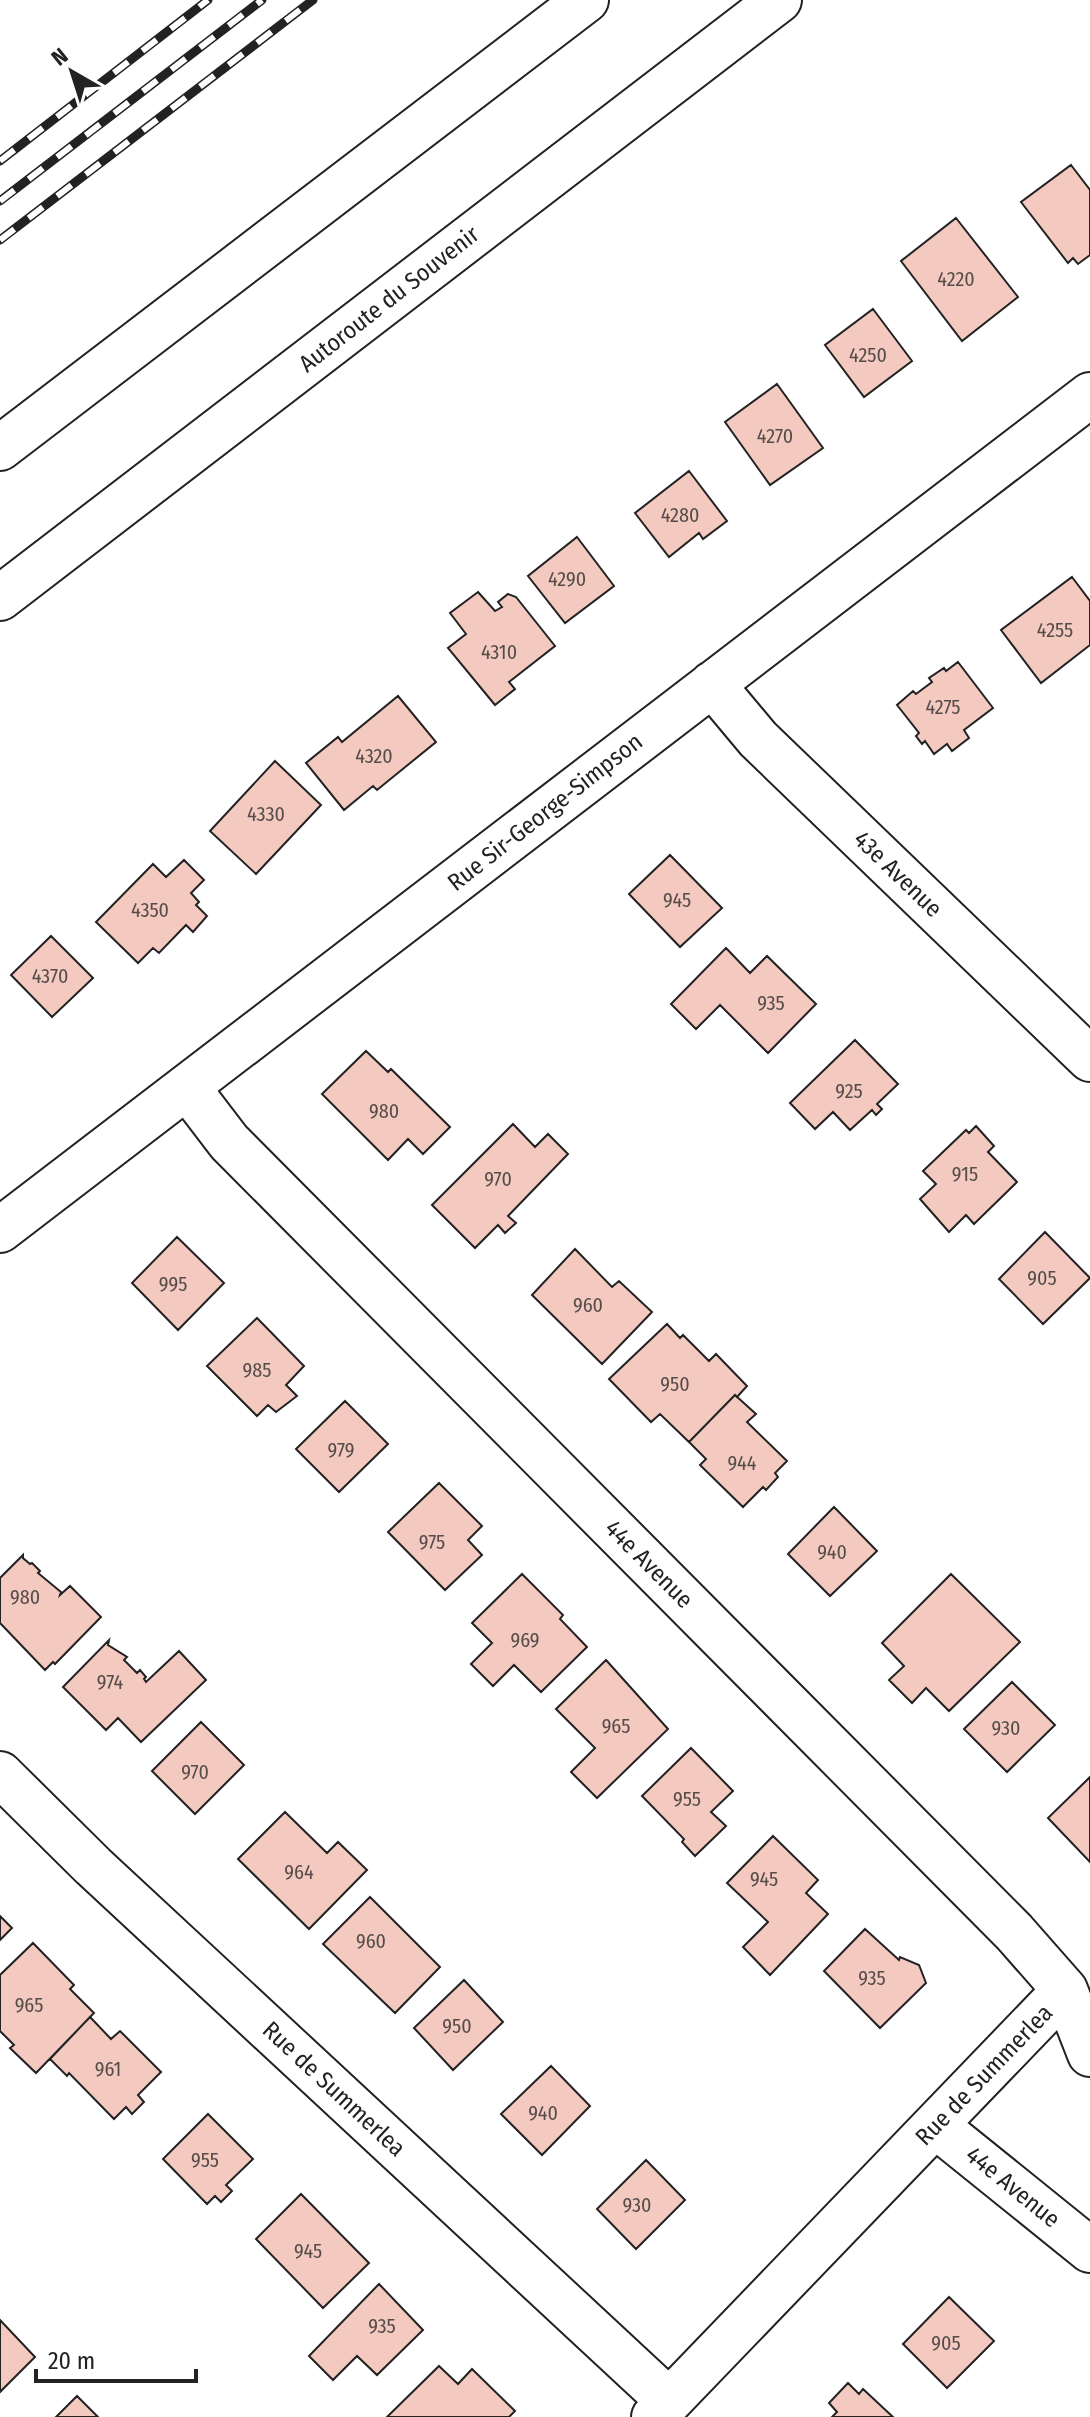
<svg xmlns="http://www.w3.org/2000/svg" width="1090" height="2417" font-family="'Fira Sans Condensed',sans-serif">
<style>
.building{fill:#f3c9c0;stroke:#222;stroke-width:2}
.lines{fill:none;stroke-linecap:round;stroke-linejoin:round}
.minor-casing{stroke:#222;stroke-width:48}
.highway-casing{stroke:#222;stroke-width:48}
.minor{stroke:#fff;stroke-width:44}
.highway{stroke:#fff;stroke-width:44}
.rail-casing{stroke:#222;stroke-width:9}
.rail{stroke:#fff;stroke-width:6;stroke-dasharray:18;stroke-linecap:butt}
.labels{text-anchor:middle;stroke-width:6;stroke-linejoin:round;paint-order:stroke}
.number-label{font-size:20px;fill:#564c4a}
.street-label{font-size:24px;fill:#222;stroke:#fff}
</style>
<rect width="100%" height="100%" fill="#fff"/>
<path class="building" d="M1071,165L1090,190V255L1078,264L1073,258L1068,263L1021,202Z
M956,218L1018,297L962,341L901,261Z
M873,309L912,361L864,397L825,345Z
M777,384L823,448L770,485L725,422Z
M689,471L727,521L703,539L699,533L669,557L635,513Z
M577,537L614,586L565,623L528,576Z
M1072,577L1090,601V645L1041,683L1001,630Z
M478,592L495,611L502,607L498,602L508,594L516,597L555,646L509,682L515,689L495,705L448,648L466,634L450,613Z
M958,662L993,708L964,730L969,738L952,751L947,744L934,754L925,741L922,744L916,736L919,733L897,705L913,691L916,694L932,682L929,678L944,668L946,671Z
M398,696L436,742L377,790L373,786L344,810L306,763L338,737L342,742Z
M275,761L321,805L256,874L210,831Z
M670,855L722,908L680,947L629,894Z
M184,860L204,880L191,893L199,902L196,905L207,916L193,932L186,925L159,953L153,948L138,963L96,922L153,864L166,877Z
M51,936L93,978L52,1017L11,975Z
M726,948L750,973L767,956L816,1004L768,1053L720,1005L696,1029L671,1004Z
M855,1040L898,1084L877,1104L882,1109L876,1115L872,1110L850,1130L833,1112L815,1129L790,1103Z
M366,1051L388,1072L391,1069L450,1127L423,1154L408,1139L388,1160L322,1094Z
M513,1124L535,1147L548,1134L568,1154L508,1216L516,1223L505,1233L498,1225L475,1248L432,1205Z
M976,1126L994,1146L988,1152L1017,1182L974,1224L966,1215L949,1232L920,1199L936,1184L923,1171L966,1130L969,1133Z
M1045,1232L1090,1278L1043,1324L999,1279Z
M177,1237L224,1283L178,1330L132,1283Z
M575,1249L612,1287L619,1281L652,1312L602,1364L532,1295Z
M257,1318L304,1366L286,1385L297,1396L276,1412L268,1405L257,1416L207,1366Z
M667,1324L680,1338L683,1335L709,1361L716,1354L747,1386L737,1397L735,1395L689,1442L660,1414L651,1422L609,1379Z
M735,1395L756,1414L747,1422L787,1461L775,1473L778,1477L766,1490L763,1487L743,1507L700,1465L706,1459L689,1442Z
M345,1401L388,1444L339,1492L296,1449Z
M439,1483L482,1526L468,1540L482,1555L445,1590L388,1532Z
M834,1507L877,1551L830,1596L788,1554Z
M23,1555V1558L30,1564L32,1563L40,1571L38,1573L61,1592L60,1595L70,1586L101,1617L55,1664L53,1662L45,1670L0,1623V1578Z
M522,1574L563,1615L560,1619L587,1647L541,1692L514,1665L493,1686L471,1664L492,1643L472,1623Z
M951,1574L1020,1642L949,1711L926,1688L912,1703L889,1680L904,1666L882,1643Z
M109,1640L108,1645L127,1657L124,1660L137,1673L140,1670L146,1677L144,1679L146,1682L179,1651L206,1680L141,1742L118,1718L106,1730L63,1687Z
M606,1660L668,1729L597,1798L571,1772L595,1748L556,1709Z
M1012,1682L1055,1725L1007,1772L964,1729Z
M201,1722L244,1765L195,1814L152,1771Z
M691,1748L733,1791L711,1812L726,1826L695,1856L682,1842L684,1839L642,1796Z
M1090,1777V1862L1048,1818Z
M285,1812L327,1853L338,1842L367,1870L309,1929L238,1859Z
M773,1836L818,1880L806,1893L828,1914L770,1975L743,1947L768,1922L727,1883Z
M370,1897L440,1967L395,2013L323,1944Z
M0,1916L12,1928L0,1940Z
M865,1929L899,1960L900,1957L919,1965L926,1983L880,2028L824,1971Z
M33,1943L74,1985L70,1989L94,2013L36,2073L10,2048L14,2045L0,2031V1975Z
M464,1980L503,2022L453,2070L414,2028Z
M90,2017L111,2039L120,2031L161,2072L138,2095L144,2102L132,2114L126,2107L114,2119L69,2073L67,2076L50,2059Z
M551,2066L590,2106L542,2155L501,2114Z
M208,2114L253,2159L226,2185L232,2191L221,2202L215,2196L207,2204L163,2159Z
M646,2160L685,2200L636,2249L597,2209Z
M301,2194L369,2263L323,2308L256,2239Z
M379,2284L423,2330L377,2375L357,2356L333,2380L309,2356Z
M949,2297L994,2341L947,2388L903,2344Z
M0,2320L35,2357L0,2392Z
M439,2366L458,2384L472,2369L515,2411L509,2417H387Z
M848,2383L859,2394L863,2389L893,2417H832L837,2412L829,2403Z
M77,2396L98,2417H56Z"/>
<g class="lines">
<defs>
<path id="minor" d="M712,684L758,739L1090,1059
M187,1087L229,1142L1014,1932L1065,1990L1090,2054
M0,1230L1090,395
M0,1774L93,1866L669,2401
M935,2125L1090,2250
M654,2417L1065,1990"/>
<path id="highway" d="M0,448L586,0
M0,598L779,0"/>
</defs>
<use href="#minor" class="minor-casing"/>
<use href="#highway" class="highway-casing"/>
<use href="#minor" class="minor"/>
<use href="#highway" class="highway"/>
<defs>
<path id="rail" d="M0,161L208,0
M0,201L262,0
M0,240L313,0"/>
</defs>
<use href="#rail" class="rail-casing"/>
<use href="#rail" class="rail"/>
</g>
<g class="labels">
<g class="number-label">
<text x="956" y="286">4220</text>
<text x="868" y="362">4250</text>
<text x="775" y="443">4270</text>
<text x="680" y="522">4280</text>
<text x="567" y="586">4290</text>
<text x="1055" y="637">4255</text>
<text x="499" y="659">4310</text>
<text x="943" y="714">4275</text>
<text x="374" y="763">4320</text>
<text x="266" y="821">4330</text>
<text x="677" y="907">945</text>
<text x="150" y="917">4350</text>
<text x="50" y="983">4370</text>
<text x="771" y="1010">935</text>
<text x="849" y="1098">925</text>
<text x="384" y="1118">980</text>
<text x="965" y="1181">915</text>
<text x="498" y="1186">970</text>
<text x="1042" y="1285">905</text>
<text x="173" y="1291">995</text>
<text x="588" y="1312">960</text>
<text x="257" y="1377">985</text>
<text x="675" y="1391">950</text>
<text x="341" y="1457">979</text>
<text x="742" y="1470">944</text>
<text x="432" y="1549">975</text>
<text x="832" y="1559">940</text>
<text x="25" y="1604">980</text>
<text x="525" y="1647">969</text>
<text x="110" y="1689">974</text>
<text x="616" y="1733">965</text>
<text x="1006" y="1735">930</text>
<text x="195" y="1779">970</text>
<text x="687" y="1806">955</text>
<text x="299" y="1879">964</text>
<text x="764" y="1886">945</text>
<text x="371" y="1948">960</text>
<text x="872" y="1985">935</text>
<text x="29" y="2012">965</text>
<text x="457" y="2033">950</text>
<text x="108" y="2076">961</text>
<text x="543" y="2120">940</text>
<text x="205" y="2167">955</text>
<text x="637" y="2212">930</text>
<text x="308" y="2258">945</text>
<text x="382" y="2333">935</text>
<text x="946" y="2350">905</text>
</g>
<g class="street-label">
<text transform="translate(389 299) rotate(-38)" y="8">Autoroute du Souvenir</text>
<text transform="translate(545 812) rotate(-38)" y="8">Rue Sir-George-Simpson</text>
<text transform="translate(898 874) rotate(44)" y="8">43e Avenue</text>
<text transform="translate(649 1564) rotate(45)" y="8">44e Avenue</text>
<text transform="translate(984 2075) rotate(-46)" y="8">Rue de Summerlea</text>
<text transform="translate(334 2089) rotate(43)" y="8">Rue de Summerlea</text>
<text transform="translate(1013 2187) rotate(39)" y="8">44e Avenue</text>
</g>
</g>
<g transform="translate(72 72) rotate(321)" stroke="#ffffff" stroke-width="6" paint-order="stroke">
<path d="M0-6L14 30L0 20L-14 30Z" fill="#222222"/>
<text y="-12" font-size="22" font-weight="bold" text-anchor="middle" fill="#222222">N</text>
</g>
<path d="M36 2369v12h160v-12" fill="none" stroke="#222222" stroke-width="4"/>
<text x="48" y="2369" font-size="24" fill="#222222" stroke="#ffffff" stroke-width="6" paint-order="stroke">20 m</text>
</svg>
